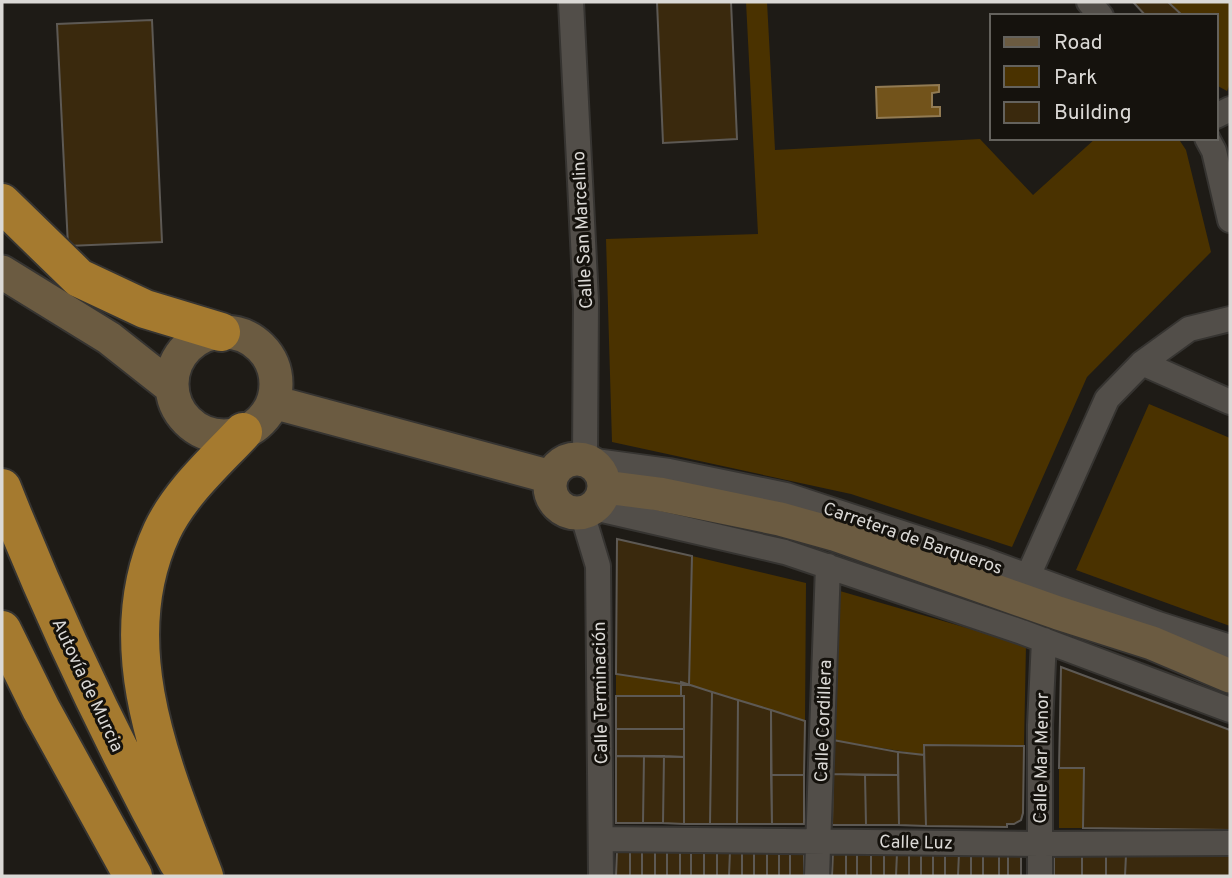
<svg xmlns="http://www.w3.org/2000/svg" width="1232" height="878" font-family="Overpass,sans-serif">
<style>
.green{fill:#4a3200}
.water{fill:#72531b;stroke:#927b53;stroke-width:2}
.building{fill:#3a290d;stroke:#5d5954;stroke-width:2}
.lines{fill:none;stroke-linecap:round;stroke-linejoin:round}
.street-casing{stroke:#363431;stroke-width:28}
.secondary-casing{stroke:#363431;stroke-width:37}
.highway-casing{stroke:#363431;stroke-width:42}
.street{stroke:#524e49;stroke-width:24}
.secondary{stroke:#6b5b41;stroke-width:33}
.highway{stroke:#a57a2f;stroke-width:38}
.labels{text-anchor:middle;stroke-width:6;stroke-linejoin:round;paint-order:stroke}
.street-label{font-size:18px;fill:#dbd9d6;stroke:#15120d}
</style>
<rect width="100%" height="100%" fill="#1e1b16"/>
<path class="green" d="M746,2H767L775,150L980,139L1033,195L1096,138H1178L1186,150L1211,252L1087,377L1012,547L851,494L612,442L606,239L758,234Z
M1133,2H1230V84L1227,91L1216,85V16H1146Z
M1149,404L1230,438V626L1076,570Z
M692,556L806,583L805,721L689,685Z
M833,589L1026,645L1024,746L924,745V755L833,740Z
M616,674L681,682V696H616Z
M1059,768H1084L1083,828H1059Z"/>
<path class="water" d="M939,85V92L932,93V107H940V116L877,118L876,87Z"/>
<path class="building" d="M657,2H731L737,139L663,143Z
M1133,2H1168L1183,16H1146Z
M152,20L162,242L68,246L57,24Z
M617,539L692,556L689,685L616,674Z
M1061,667L1230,730V830L1083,828L1084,768H1059Z
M681,682L712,692L710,824H684V696H681Z
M712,692L738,700L737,824H710Z
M616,696H684V729H616Z
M738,700L771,710L772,824H737Z
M771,710L805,721L804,775H771Z
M616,729H684V757L616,756Z
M833,740L898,752V775L833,774Z
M924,745L1024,746L1023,813L1021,820L1014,824H1007V827L926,826Z
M898,752L924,755L926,826L899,825Z
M616,756H644L643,823H616Z
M644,756H664L663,823H643Z
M664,756L684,757V824L663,823Z
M833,774L865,775L866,825H832Z
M771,775H804V824H772Z
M865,775H898L899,825H866Z
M617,850H630V876H616Z
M630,850H642V876H630Z
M642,850H655V876H642Z
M655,850H667V876H655Z
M667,850H680V876H667Z
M680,850H691V876H680Z
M691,850H704V876H691Z
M704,850H717V876H704Z
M717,850L730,851L729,876H717Z
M730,851H742V876H729Z
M742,851H754V876H742Z
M754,851H767V876H754Z
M767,851H779V876H767Z
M779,851H790V876H779Z
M790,851H804V876H790Z
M833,852H846V876H832Z
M846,852H857V876H846Z
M857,852H871V876H857Z
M871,852L884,853V876H871Z
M884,853H897L896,876H884Z
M897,853H909V876H896Z
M909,853H921V876H909Z
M921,853H933V876H921Z
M933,853H945V876H933Z
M945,853H959L958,876H945Z
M959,853H971V876H958Z
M971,853H983V876H971Z
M983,853L999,854V876H983Z
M999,854H1008V876H999Z
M1008,854H1021V876H1008Z
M1057,855H1082V876H1054V857Z
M1082,855H1106V876H1082Z
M1106,855H1126L1125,876H1106Z
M1126,855L1230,856V876H1125Z"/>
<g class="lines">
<defs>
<path id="street" d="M571,2L586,301L585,459
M1089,2L1101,16
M1216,116L1230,109
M1207,138L1214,151L1230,220
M1142,363L1230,402
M588,460L669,471L786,495L981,559L1158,624L1230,647
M594,508L785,552L1022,632L1230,710
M582,513L598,566L601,876
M1028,576L1107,399L1142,363L1189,329L1230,319
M602,839L1039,844L1230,843
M817,876L828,566
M1040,876V725L1044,640"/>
<path id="secondary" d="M2,272L109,338L171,387
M172 384a52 52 0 1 1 104 0a52 52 0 1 1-104 0Z
M273,402L551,477
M550 486a27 27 0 1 1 54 0a27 27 0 1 1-54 0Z
M605,487L659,494L780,519L834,534L1058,613L1152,643L1230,676"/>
<path id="highway" d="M2,203L79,278L145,309L221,332
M2,488C53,617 112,741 178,862
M2,630L41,709L133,876
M204,876C163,768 109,645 162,531C180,493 214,463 243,432"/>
</defs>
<use href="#street" class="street-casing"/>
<use href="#secondary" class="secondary-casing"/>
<use href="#highway" class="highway-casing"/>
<use href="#street" class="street"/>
<use href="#secondary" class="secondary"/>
<use href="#highway" class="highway"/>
</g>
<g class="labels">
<g class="street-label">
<text transform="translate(582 230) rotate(-93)" y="6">Calle San Marcelino</text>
<text transform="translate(913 538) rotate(19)" y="6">Carretera de Barqueros</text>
<text transform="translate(88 685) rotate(65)" y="6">Autovía de Murcia</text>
<text transform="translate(600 693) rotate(-91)" y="6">Calle Terminación</text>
<text transform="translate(823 721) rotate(-88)" y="6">Calle Cordillera</text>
<text transform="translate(1041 758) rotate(-89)" y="6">Calle Mar Menor</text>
<text transform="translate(916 842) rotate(1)" y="6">Calle Luz</text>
</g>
</g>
<rect width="1232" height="878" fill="none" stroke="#dbd9d6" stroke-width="7"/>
<rect x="990" y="14" width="228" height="126" fill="#15120d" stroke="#64625d" stroke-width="2"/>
<rect x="1004" y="37" width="35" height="10" fill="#6b5b41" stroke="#64625d" stroke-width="2"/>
<text x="1054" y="49" font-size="21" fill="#dbd9d6">Road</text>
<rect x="1004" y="66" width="35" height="21" fill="#4a3200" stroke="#64625d" stroke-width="2"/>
<text x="1054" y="84" font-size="21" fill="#dbd9d6">Park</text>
<rect x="1004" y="102" width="35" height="21" fill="#3a290d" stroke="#64625d" stroke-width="2"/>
<text x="1054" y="119" font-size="21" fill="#dbd9d6">Building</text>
</svg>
